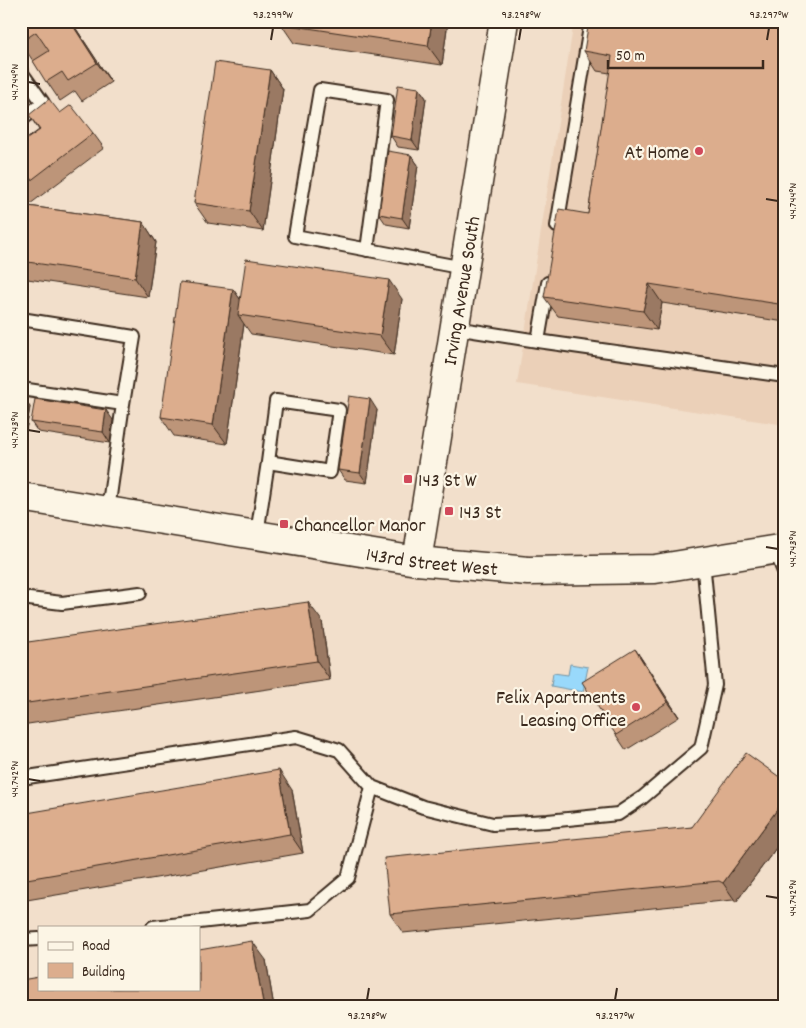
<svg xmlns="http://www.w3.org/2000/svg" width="806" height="1028" font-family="Dekko,sans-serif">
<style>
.built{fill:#ebd0b8}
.water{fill:#99d9fb;stroke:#7393a3}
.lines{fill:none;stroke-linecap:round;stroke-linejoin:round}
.lane-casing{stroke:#3b2a1e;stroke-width:16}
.secondary-casing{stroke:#3b2a1e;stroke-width:31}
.lane{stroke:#fcf5e5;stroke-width:12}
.secondary{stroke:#fcf5e5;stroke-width:28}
.wall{fill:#bd9579;stroke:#3b2a1e}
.shaded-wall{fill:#9a7963;stroke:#3b2a1e}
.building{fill:#dcad8d;stroke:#3b2a1e}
.ticks{fill:none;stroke:#3b2a1e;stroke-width:2}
.poi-dot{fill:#d1495b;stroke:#fcf5e5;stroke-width:2}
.labels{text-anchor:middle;stroke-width:4.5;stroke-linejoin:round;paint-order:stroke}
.poi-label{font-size:20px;fill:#3b2a1e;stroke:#fcf5e5;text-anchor:start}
.street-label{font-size:20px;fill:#3b2a1e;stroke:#fcf5e5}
.neatline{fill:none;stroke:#3b2a1e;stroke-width:2}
.ticks-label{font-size:12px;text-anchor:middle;fill:#3b2a1e}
</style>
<rect width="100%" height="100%" fill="#f2dfcb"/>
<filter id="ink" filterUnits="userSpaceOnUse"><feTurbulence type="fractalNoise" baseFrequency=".02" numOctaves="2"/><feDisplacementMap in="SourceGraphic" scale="10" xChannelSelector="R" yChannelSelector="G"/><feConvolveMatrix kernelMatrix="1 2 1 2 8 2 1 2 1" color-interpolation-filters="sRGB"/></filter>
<g filter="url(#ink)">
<path class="built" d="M574,21H785V425L517,384Z"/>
<path class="water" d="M570,664L588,667L583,692L551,686L553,673L568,675Z"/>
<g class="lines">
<defs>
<path id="lane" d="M21,72L43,103L21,120
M557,226L591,21
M367,250L387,100L320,90L295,236C351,247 408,257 464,268
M548,283L538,341L785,376
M21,319L134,337L123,404L108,510
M455,328L538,341
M21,389L123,404
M257,534L268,462L330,472L339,410L276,401L268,462
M775,550L785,574
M21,598L62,603L140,593
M21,778L296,737L339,750L372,787
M153,927L310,910L348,878L372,787L423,807L493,824L548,821L618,814L642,798L701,748L715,685L703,561
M21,940L39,939"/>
<g id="secondary">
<path id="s1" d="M21,497L417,561L528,571L655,569L785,548"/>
<path id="s2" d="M417,561L504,21"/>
</g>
</defs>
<use href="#lane" class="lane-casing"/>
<use href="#secondary" class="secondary-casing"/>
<use href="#lane" class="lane"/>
<use href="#secondary" class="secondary"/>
</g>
<path class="wall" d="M21,21H71L111,82L82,101L75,91L60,101L21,43Z
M448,21L442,65L294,43L281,24Z
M785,21V322L662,303L657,330L558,316L544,297L588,214L610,73L597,71L584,51Z
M270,70L283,89L263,231L208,223L194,203Z
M419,88L426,98L419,150L398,147L391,136Z
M60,113L93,133L104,148L30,204L21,192V138L24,141L39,130L29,115Z
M411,155L418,165L409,228L386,224L379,214Z
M21,205L143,222L156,242L148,297L21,278Z
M233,289L240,299H402L394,355L251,334L244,324L227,444L174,436L161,417Z
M21,396L30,407L26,430L21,429Z
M377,410L367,483L345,480L338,470Z
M113,420L110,443L38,432L31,422Z
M322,621L330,680L21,725V643Z
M635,649L645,664L679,717L626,750L616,735Z
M785,781V836L736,902L733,900L403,933L390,914L692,827Z
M292,790L303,853L21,901V814Z
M266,960L274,1007H21Z"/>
<path class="shaded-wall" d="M70,21H71L111,82L97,63Z
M432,21H448L442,65L428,46Z
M270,70L283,89L263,231L249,211Z
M419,88L426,98L419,150L412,140Z
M411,155L418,165L409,228L402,218Z
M143,222L156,242L148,297L135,278Z
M389,280L402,299L394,355L380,336Z
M649,284L662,303L657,330L643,311Z
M233,289L247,309L238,315L244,324L227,444L213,425Z
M22,397L30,407L26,430L21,423V405Z
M370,399L377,410L367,483L360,473Z
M106,410L113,420L110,443L103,432Z
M308,602L322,621L330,680L317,661Z
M635,649L645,664L679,717L668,702Z
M279,770L292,790L303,853L290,834Z
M785,799V836L736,902L723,883Z
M252,941L266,960L274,1007H266L263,1003Z"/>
<path class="building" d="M21,21H70L97,63L68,81L62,72L46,82L33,61L49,51L36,32L21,42Z
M281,21H432L428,46L281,24Z
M589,21H785V305L649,284L643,311L544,297L559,209L588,214L612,56L584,51Z
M215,62L270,70L249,211L194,203Z
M398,85L419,88L412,140L391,136Z
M49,99L60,113L71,105L93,133L21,188V138L24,141L40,130L29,115Z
M388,151L411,155L402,218L379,214Z
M21,205L143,222L135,278L21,261Z
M246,259L389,280L380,336L238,315Z
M180,282L233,289L213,425L161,417Z
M349,396L370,399L360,473L338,470Z
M35,399L106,410L103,432L31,422Z
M308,602L317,661L21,704V643Z
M635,649L668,702L616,735L582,682Z
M746,753L785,781V799L723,883L719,881L390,914L384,858L692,827Z
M279,770L290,834L21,880V814Z
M252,941L263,1003L238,1007H21V980L39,977V989H199V950Z"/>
</g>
<path class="ticks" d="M271,40L273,28M519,40L521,28M767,40L769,28M28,82L40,84M766,199L778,201M28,430L40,432M766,547L778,549M28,779L40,781M766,896L778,898M367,1000L369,988M615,1000L617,988"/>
<g class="poi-dot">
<circle cx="699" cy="151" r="5"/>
<rect x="403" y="474" width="10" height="10" rx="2.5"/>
<rect x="444" y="506" width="10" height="10" rx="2.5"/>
<rect x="279" y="519" width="10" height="10" rx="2.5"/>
<circle cx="636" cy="707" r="5"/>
</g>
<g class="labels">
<g class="poi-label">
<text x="689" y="158" text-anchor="end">At Home</text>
<text x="418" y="486">143 St W</text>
<text x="459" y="518">143 St</text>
<text x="294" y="531">Chancellor Manor</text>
<text x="626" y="703" text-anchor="end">Felix Apartments<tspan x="626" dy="23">Leasing Office</tspan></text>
</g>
<g class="street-label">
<text dy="7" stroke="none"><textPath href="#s2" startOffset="274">Irving Avenue South</textPath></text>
<text dy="7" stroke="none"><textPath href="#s1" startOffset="416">143rd Street West</textPath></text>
</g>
</g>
<rect width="806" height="1028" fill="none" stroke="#fcf5e5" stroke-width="55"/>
<rect x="38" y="926" width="162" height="65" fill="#fcf5e5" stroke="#afa495"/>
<rect x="48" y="942" width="25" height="8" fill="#fcf5e5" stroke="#afa495"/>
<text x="82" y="950" font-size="15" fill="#3b2a1e">Road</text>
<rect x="48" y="963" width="25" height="15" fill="#dcad8d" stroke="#afa495"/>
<text x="82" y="976" font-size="15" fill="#3b2a1e">Building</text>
<path d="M608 60v8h155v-8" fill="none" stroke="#3b2a1e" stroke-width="2.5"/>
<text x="616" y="60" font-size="15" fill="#3b2a1e" stroke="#fcf5e5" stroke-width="4" paint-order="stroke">50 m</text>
<rect x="28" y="28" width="750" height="972" class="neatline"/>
<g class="ticks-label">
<text x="273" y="18">93.299°W</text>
<text x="521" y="18">93.298°W</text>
<text x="769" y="18">93.297°W</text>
<text transform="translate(14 82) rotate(-90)" y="4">44.744°N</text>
<text transform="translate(792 201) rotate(-90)" y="4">44.744°N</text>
<text transform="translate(14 430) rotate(-90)" y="4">44.743°N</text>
<text transform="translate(792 549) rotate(-90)" y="4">44.743°N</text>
<text transform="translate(14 779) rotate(-90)" y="4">44.742°N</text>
<text transform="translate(792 898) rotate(-90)" y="4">44.742°N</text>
<text x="367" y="1019">93.298°W</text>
<text x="615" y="1019">93.297°W</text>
</g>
</svg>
